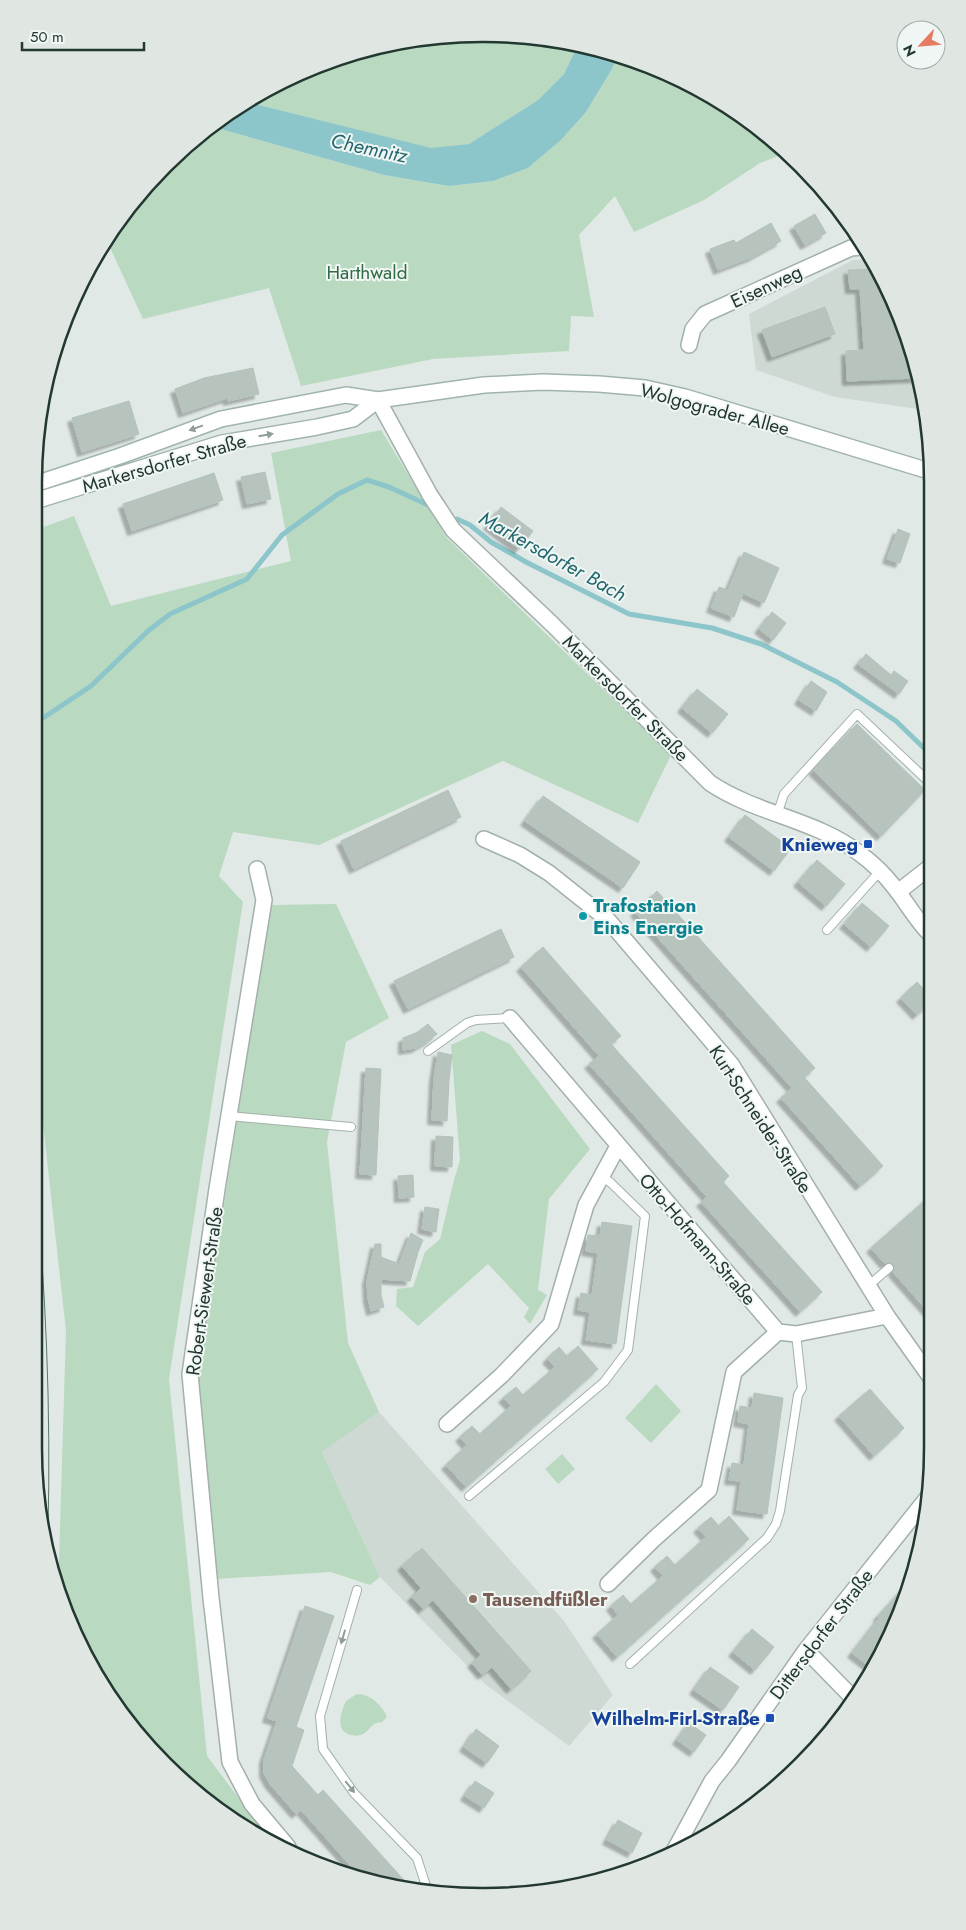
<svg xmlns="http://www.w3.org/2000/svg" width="966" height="1930" font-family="Jost,sans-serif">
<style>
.built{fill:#ced9d3}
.green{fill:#bad9c1}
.water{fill:#8cc5ca}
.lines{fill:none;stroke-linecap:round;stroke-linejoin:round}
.stream{stroke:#8cc5ca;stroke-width:5}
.building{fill:#b6c4bd;stroke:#b3c2bb;filter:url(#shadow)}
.service-casing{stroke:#a3b0ab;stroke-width:10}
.minor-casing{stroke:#a3b0ab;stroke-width:18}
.tertiary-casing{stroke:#a3b0ab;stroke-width:18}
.secondary-casing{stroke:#a0b4ac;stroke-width:18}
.service{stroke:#fff;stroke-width:8}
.minor{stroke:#fff;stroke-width:15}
.tertiary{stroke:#fff;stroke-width:15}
.secondary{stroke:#fff;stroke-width:15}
.tram{stroke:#5c746c;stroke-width:1}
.oneway{fill:#909c98}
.transit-dot{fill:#1a4fb4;stroke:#f0f6f3;stroke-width:2}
.culture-dot{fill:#0f9aa8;stroke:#f0f6f3;stroke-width:2}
.education-dot{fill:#8d6e63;stroke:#f0f6f3;stroke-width:2}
.labels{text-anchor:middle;stroke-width:4;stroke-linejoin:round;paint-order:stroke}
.park-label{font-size:19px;fill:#306b43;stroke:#f0f6f3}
.street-label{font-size:19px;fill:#223831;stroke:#f0f6f3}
.transit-label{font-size:19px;font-weight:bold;fill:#164399;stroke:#f0f6f3;text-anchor:end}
.culture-label{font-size:19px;font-weight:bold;fill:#0d838f;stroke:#f0f6f3;text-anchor:start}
.education-label{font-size:19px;font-weight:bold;fill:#785e54;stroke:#f0f6f3;text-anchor:start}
.water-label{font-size:20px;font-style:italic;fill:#22676f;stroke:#f0f6f3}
.rim{fill:none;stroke:#223831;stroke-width:2.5}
</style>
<defs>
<filter id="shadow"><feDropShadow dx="-4.5" dy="4.5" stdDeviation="1" flood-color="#0004"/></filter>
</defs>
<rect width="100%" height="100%" fill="#e0e9e5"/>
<path class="built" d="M868,259L898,311L925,410L835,397L756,370L749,314L853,260Z
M379,1412L564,1621L613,1695L569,1746L485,1684L380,1577L322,1452Z"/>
<path class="green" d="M512,35L578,45L564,74L538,100L469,144L431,149L247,102L258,94L338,58L424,38Z
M618,56L681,80L779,145L786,153L760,163L704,200L634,232L615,196L579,235L594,317L571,316L569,351L433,359L301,386L269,288L143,319L107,241L126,210L187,145L213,127L384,175L449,186L493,181L528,168L561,140L586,112L612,69Z
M381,430L446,537L671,755L638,823L503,761L319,845L233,832L219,876L243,902L169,1379L207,1756L271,1841L258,1836L187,1785L127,1721L58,1593L66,1331L34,1042L35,530L74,516L111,606L291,561L271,453Z
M336,904L389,1018L346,1042L327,1142L348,1343L379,1412L322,1452L380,1577L370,1585L331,1572L216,1579L198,1369L271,905Z
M482,1031L510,1044L590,1149L549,1199L538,1290L547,1295L530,1324L524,1317L529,1308L488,1264L418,1326L396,1306L397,1289L413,1287L425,1252L440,1239L454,1180L460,1160L451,1045Z
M656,1384L681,1411L651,1443L625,1418Z
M562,1454L575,1469L558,1484L545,1469Z
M357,1694C370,1694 382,1705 387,1717L382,1722C370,1723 372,1729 363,1734C360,1736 354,1736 351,1735C334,1731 341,1712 346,1701Z"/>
<path class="water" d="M578,45L599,49L618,56L612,69L586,112L561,140L528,168L493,181L449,186L384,175L213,127L247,102L431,148L469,144L538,100L564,74Z"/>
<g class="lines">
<path class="stream" d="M457,519L470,525L491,542L526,562L629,614L712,628L761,644L837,682L896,721L929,753
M34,724L91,686L148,631L170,614L247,579L282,535L338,494L367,480L389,487L428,505"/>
</g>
<path class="building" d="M815,214L826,233L805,245L794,226Z
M771,223L781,241L752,257L718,270L710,249L734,240L736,243Z
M873,269L898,311L916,378L847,381L846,351L864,350L860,289H850L848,270Z
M825,307L835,334L772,357L762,330Z
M253,368L259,394L228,401L227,398L183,413L175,389L204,378Z
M129,401L139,434L82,452L72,418Z
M265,472L271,499L247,504L241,477Z
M214,473L223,500L132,531L123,504Z
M501,507L533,531L519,549L488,525Z
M898,529L910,534L900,563L887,559Z
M744,552L779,568L764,603L743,593L734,617L711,608L719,587L728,590Z
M772,612L786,623L773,640L759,629Z
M866,654L891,675L894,671L908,681L899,694L858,664Z
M811,681L827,692L816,711L799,700Z
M697,689L728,714L712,733L682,708Z
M857,724L925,790L881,836L813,770Z
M448,790L461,817L354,869L341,841Z
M543,796L640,862L623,888L525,821Z
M745,815L791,848L774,871L729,837Z
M817,860L845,884L826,906L798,882Z
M657,891L815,1068L804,1077L883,1166L860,1186L781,1098L792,1088L635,912Z
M862,903L889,926L871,947L844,924Z
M501,929L514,957L408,1009L394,981Z
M543,947L621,1036L611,1044L729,1176L723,1182L822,1292L800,1312L701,1202L707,1197L589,1064L599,1056L521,967Z
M917,982L930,996V1003L917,1015L901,998Z
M428,1024L437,1034L428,1041L416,1048L403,1050V1038L418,1032Z
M438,1052L452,1055L449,1081L447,1121L432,1120L434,1078Z
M366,1068L381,1069L376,1175L360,1174Z
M436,1136L453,1137L452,1167L435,1166Z
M413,1175L414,1197L399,1198L398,1176Z
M931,1195V1315L893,1272L895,1267L893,1264L888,1262L885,1264L871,1248Z
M425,1207L439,1209L436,1232L422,1229Z
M602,1222L632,1226L616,1344L586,1340L590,1312L578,1310L581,1293L592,1295L598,1253L586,1251L588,1235L600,1236Z
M411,1233L423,1240L418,1252L410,1281L381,1279V1295L384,1307L371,1311L368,1298L367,1281L375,1244H381V1257L399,1264Z
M578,1346L598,1369L466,1487L446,1465L467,1445L460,1437L472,1426L480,1434L511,1406L503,1398L516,1387L523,1395L555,1367L547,1359L559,1347L567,1356Z
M870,1389L904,1428L874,1456L839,1416Z
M754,1393L783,1398L767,1514L737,1510L741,1481L729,1480L732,1463L744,1465L749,1424L738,1422L740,1406L752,1408Z
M729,1516L749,1539L617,1657L597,1634L618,1615L611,1606L623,1595L631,1604L663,1576L655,1567L667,1556L675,1565L706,1537L698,1528L711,1517L719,1526Z
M422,1548L531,1671L511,1689L492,1667L482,1675L472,1663L481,1655L433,1600L423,1609L412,1597L421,1588L402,1566Z
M910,1581L886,1645L870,1667L852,1653L879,1618L878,1616Z
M305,1606L334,1616L296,1727L304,1730L292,1766L318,1795L323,1790L411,1888H395L357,1873L301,1810L296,1814L270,1784L264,1773V1759L277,1721L267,1718Z
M752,1629L774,1647L755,1670L733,1652Z
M710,1667L739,1687L723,1710L694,1690Z
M689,1723L706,1735L694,1752L677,1740Z
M476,1729L499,1746L487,1763L464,1747Z
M475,1781L494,1793L484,1808L465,1796Z
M618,1820L642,1833L632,1853L607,1840Z"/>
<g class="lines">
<defs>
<path id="service" d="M777,815L784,794L857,714L929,782
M827,930L880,871
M428,1051L467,1023L476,1020L510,1018
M229,1116L351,1127
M868,1286L889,1268
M469,1496L604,1382L628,1350L645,1216L611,1183L602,1176
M357,1590L320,1716L323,1749L354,1793L417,1858L427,1889
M630,1664L767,1538L776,1524L780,1511L798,1395L802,1388L796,1334"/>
<path id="minor" d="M689,345L693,329L705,314L851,248L861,247
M484,839L520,855L549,873L608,920L731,1064L887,1316L931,1378
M257,869L264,900L217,1189L190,1374L211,1598L230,1762L252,1804L288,1847
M898,892L930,867
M510,1018L778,1332L796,1334L887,1316
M447,1424L502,1375L551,1324L586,1205L618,1146
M608,1584L654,1539L709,1490L734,1372L778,1332
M806,1650L850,1695
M673,1853L712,1781L728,1761L806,1650L928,1497"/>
<path id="tertiary" d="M378,400L430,495L453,530L552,624L710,783C756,814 817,820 859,853C873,863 885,875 895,888C907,903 916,920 930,934"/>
<path id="secondary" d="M35,484L120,456L221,419L346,395L378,400L484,385L543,382L599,384L645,388L685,397L929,471
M35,501L222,443L317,427L353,419L378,400"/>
</defs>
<use href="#service" class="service-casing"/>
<use href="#minor" class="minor-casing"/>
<use href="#tertiary" class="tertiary-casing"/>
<use href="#secondary" class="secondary-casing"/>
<use href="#service" class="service"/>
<use href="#minor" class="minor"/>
<use href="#tertiary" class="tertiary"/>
<use href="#secondary" class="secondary"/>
<path class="tram" d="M34,1167C46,1288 51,1409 48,1531"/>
</g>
<defs><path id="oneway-solid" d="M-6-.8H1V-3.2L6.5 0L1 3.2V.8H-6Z" transform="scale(1.25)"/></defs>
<g class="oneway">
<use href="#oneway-solid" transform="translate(196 428) rotate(160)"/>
<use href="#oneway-solid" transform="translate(266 435) rotate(-10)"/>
<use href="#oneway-solid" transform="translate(343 1637) rotate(106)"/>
<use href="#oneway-solid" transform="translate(350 1787) rotate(51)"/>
</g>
<g class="transit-dot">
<rect x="863" y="839" width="10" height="10" rx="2.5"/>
<rect x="765" y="1713" width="10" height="10" rx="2.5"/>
</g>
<circle class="culture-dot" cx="583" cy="916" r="5"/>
<circle class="education-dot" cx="473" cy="1599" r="5"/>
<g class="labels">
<g class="park-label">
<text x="367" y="279">Harthwald</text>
</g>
<g class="street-label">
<text transform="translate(766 286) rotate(-25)" y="7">Eisenweg</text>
<text transform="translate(715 409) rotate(15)" y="7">Wolgograder Allee</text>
<text transform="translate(164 463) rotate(-16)" y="7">Markersdorfer Straße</text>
<text transform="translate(626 698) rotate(45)" y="7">Markersdorfer Straße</text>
<text transform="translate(761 1119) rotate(57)" y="7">Kurt-Schneider-Straße</text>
<text transform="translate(698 1239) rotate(49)" y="7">Otto-Hofmann-Straße</text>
<text transform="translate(204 1291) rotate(-82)" y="7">Robert-Siewert-Straße</text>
<text transform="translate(821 1634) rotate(-53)" y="7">Dittersdorfer Straße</text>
</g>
<g class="transit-label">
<text x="858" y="851">Knieweg</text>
<text x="760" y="1725">Wilhelm-Firl-Straße</text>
</g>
<g class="culture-label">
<text x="593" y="912">Trafostation<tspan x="593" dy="22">Eins Energie</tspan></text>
</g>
<g class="education-label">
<text x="483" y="1606">Tausendfüßler</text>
</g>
<g class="water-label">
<text transform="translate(369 148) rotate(12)" y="7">Chemnitz</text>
<text transform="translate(553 556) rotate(29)" y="7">Markersdorfer Bach</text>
</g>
</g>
<path d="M0 0H966V1930H0ZM482 42H484A440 440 0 0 1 924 482V1448A440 440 0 0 1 484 1888H482A440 440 0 0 1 42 1448V482A440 440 0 0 1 482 42Z" fill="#e0e7e3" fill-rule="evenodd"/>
<path class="rim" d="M482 42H484A440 440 0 0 1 924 482V1448A440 440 0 0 1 484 1888H482A440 440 0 0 1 42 1448V482A440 440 0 0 1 482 42Z"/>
<g transform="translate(921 45) rotate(244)"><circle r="24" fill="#f0f6f3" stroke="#9eaaa5"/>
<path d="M0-4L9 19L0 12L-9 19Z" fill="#e67a62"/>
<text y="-8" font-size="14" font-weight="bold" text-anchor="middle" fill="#223831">N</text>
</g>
<path d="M22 42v8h122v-8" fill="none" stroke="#223831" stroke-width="2.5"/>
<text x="30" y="42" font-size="15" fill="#223831" stroke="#f0f6f3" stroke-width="4" paint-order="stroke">50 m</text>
</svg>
